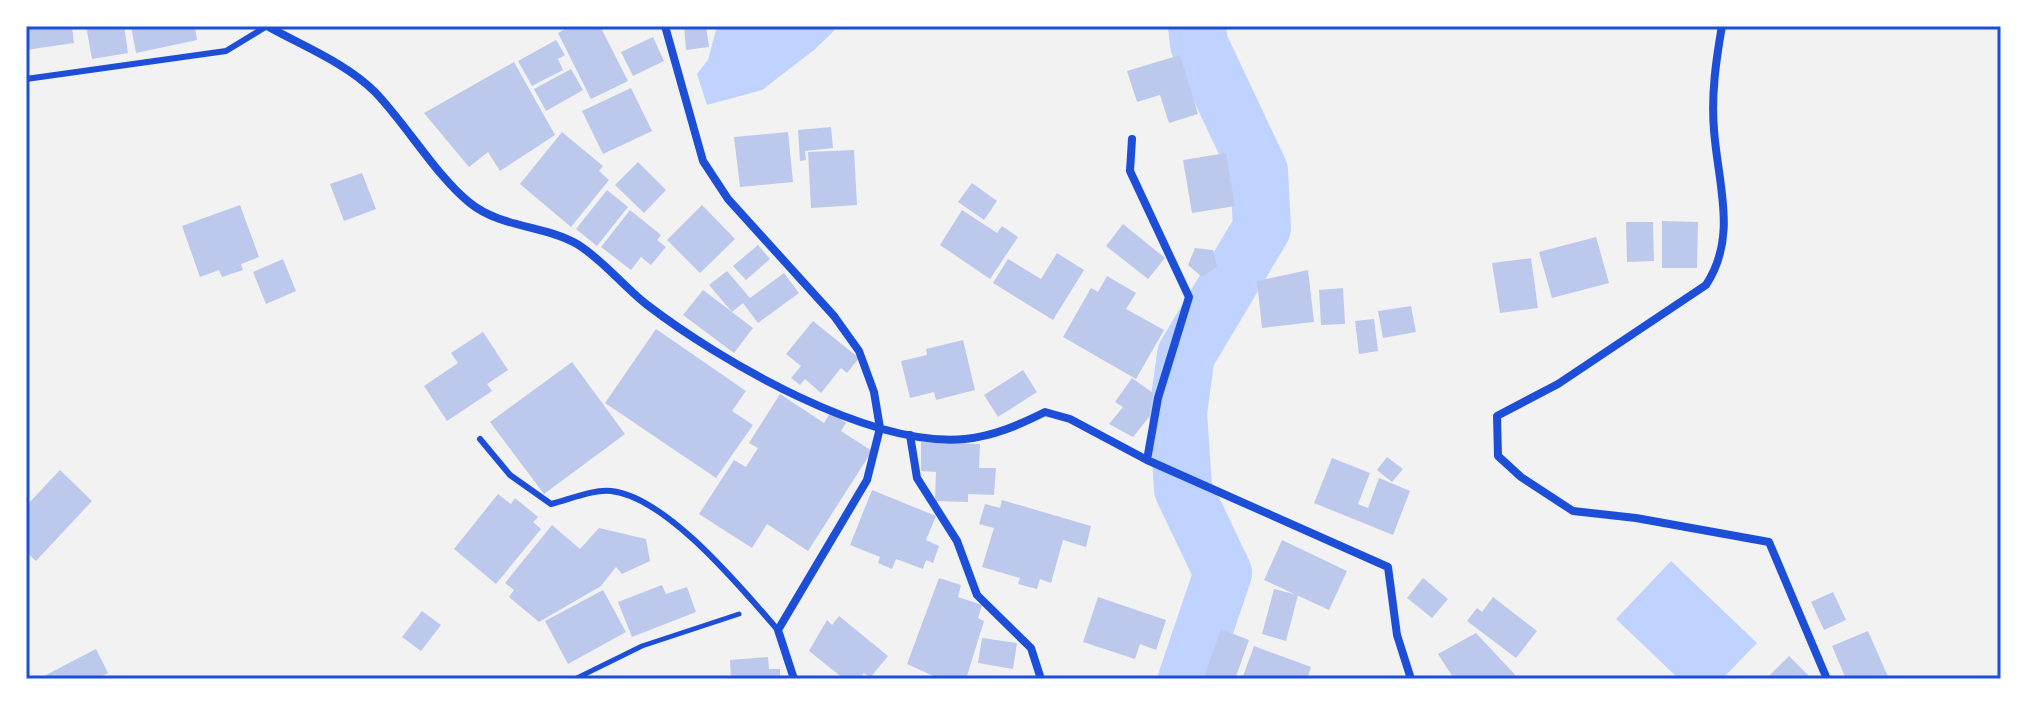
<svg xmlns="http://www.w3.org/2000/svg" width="2027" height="705" font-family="'IBM Plex Serif',serif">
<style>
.water{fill:#bfd3fe}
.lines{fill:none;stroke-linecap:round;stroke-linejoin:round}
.river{stroke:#bfd3fe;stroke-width:58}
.building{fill:#bdc9ec}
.path{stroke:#1d4ed8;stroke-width:5}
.service{stroke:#1d4ed8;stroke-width:6}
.minor{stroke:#1d4ed8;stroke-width:8}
.neatline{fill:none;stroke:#1d4ed8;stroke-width:3}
</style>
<rect width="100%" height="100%" fill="#f2f2f2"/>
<path class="water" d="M717,26H839L814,50L762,90L707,105L697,74L708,60Z
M1671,561L1757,643L1722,679H1679L1616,619Z"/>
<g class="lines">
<path class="river" d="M1187,679L1223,573L1183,489L1178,412L1186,355L1262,228L1259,171L1199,44L1197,26"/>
</g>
<path class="building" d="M26,26H72L74,43L26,50Z
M86,26H124L128,53L92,59Z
M131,26H195L197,40L136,53Z
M571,26H600L628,81L591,99L558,33Z
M684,26H706L709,47L686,50Z
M653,37L664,61L633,76L621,52Z
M556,40L565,55L558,59L563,70L532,86L518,61Z
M1180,55L1198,114L1169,123L1160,95L1137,102L1127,71Z
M514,62L555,135L500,171L488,152L469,167L424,113Z
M571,69L583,90L546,111L534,89Z
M631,88L652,131L603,154L582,111Z
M831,127L833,148L805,151L806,160L800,161L798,130Z
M562,132L603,166L599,171L609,180L571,227L520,184Z
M788,132L793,182L740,187L734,137Z
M854,150L857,205L811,208L808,152Z
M1226,153L1235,206L1192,213L1183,160Z
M638,162L666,190L644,213L615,185Z
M362,173L376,209L344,221L330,184Z
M972,183L997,201L984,220L958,202Z
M607,190L628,207L597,246L576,229Z
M240,205L259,257L241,264L243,270L222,277L219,270L200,277L182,226Z
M702,205L735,239L700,273L667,240Z
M630,210L661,235L657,240L666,247L651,265L641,257L631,270L601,247Z
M962,210L997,233L1002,226L1018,237L990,279L940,245Z
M1662,221L1698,222L1697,268H1662Z
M1626,222H1653L1654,261L1627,262Z
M1123,224L1165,258L1148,279L1106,246Z
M1596,237L1609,283L1552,298L1539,252Z
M758,245L770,259L746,280L733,266Z
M1195,248L1213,250L1217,267L1202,277L1188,265Z
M1057,253L1084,270L1053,320L993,283L1008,259L1041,279Z
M1531,258L1538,308L1500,313L1492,263Z
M283,259L296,291L266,304L253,272Z
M1308,270L1314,322L1262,328L1257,281Z
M727,271L750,298L784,273L799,293L758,323L743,303L732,312L753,328L734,353L683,315L703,290L732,312L709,285Z
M1107,276L1136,293L1126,309L1164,330L1136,379L1063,337L1091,288L1098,292Z
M1343,288L1345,324L1321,325L1319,290Z
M1411,306L1416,332L1383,338L1378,311Z
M1374,319L1378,351L1359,354L1355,321Z
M813,321L859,358L847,373L841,368L821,393L805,379L800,385L791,378L801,366L786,354Z
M656,329L746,391L732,411L753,425L716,478L605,403Z
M483,332L508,370L487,384L492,391L447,421L424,386L458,363L451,353Z
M963,340L975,390L936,400L934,392L910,398L901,361L927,355L926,349Z
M572,362L625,434L544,494L490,422Z
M1023,370L1037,392L998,417L984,395Z
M1132,378L1153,393L1149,417L1133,437L1109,424L1123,407L1115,402Z
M780,394L824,423L830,413L846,423L841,431L872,451L808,551L767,524L752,548L699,514L734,460L746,467L758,448L749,443Z
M921,442L980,444L979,468H996L994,495L968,494V502L935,501L936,472L921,471Z
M1387,457L1403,469L1392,482L1377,470Z
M1332,458L1370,473L1358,504L1368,508L1379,478L1410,491L1393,535L1314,503Z
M60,470L92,501L36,561L26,552V506Z
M872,490L936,516L926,540L939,546L933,563L926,560L923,569L896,559L892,569L878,563L880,557L850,545Z
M498,494L511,504L515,498L538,517L533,522L541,529L496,584L454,549Z
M1002,500L1091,526L1086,547L1063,540L1051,583L1040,579L1037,589L1018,584L1020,578L982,567L994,528L979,524L985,504L1000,508Z
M552,525L580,549L599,528L646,539L650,561L622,574L616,567L601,586L539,622L509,597L514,590L505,583Z
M1282,540L1347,571L1329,610L1264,580Z
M939,578L961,585L958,597L982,605L978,618L984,621L966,679H940L907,664Z
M1423,578L1448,599L1432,618L1407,598Z
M662,585L666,594L687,587L696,612L632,637L618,602Z
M1274,589L1298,595L1286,641L1262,634Z
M603,590L626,632L568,664L545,621Z
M1833,592L1846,620L1824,630L1811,602Z
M1098,597L1166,620L1156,650L1140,644L1135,659L1083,642Z
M1493,597L1537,631L1516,658L1467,621L1477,608L1482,612Z
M422,611L441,625L421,651L402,637Z
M839,616L888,656L870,678L864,673L859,679H844L809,651L827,620L832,625Z
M1221,629L1249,640L1235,679H1203Z
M1868,631L1889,679H1846L1832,646Z
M1476,633L1519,679H1454L1438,654Z
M982,638L1017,643L1013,669L978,663Z
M1254,646L1311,667L1307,679H1242Z
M96,649L108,673L96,679H45L44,676Z
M1789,656L1812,679H1766Z
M768,657L769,669H780V679H731L730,660Z"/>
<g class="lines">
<path class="path" d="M575,679L642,646L739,614"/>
<path class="service" d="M26,79L226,51L267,26
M480,439L510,475L551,504C568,500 593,489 611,491C667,497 741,588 778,630"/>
<path class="minor" d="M267,26C303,46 346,63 375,92C406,124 437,177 470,203C501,228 544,225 577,244C602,259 623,286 646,304C720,361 870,448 965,439C994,436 1019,425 1045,412L1070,419L1147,460L1388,567L1397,635L1411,679
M665,26L703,161L728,199L834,316L859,351L874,392L880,428L867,480L778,630L794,679
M1722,26C1716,60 1711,95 1714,130C1718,185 1738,236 1706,285L1558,384L1497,416L1498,456L1521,477L1573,511L1636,518L1769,542L1827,679
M1132,139L1130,171L1189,297L1158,398L1147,460
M910,435L917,478L957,541L977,595L1031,648L1041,679"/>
</g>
<rect width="2027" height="705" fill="none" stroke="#ffffff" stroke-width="56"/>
<rect x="28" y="28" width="1971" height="649" class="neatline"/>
</svg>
